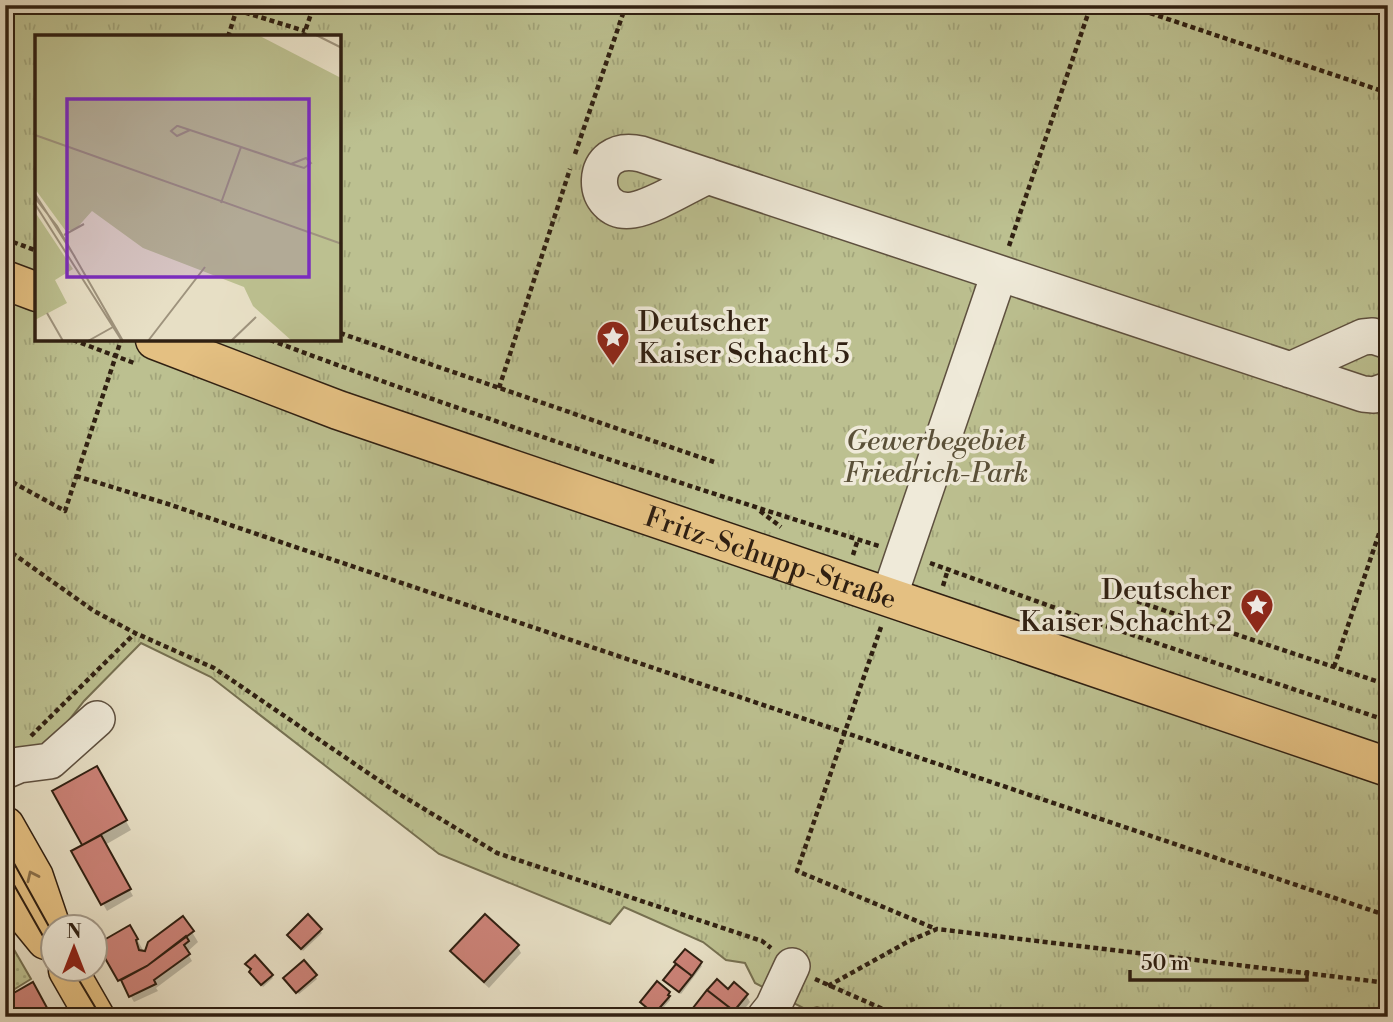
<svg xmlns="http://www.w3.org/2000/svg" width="1393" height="1022" font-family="'Libre Bodoni',serif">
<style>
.grass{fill:url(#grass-tufts);stroke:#767051;stroke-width:2;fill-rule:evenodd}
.garden{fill:url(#garden-dots);stroke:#767051;stroke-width:2}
.shadow{fill:#0003}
.building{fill:#cb8277;stroke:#302012;stroke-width:2}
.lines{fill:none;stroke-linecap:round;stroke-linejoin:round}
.minor-casing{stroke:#5e503f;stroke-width:38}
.major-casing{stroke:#302012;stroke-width:41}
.path{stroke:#302012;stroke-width:4.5;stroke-dasharray:5 3.5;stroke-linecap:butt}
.minor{stroke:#efead9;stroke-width:35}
.major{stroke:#e4c082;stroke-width:38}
.tram{stroke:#302012;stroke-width:2}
.oneway{stroke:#8a704a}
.labels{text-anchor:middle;stroke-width:7;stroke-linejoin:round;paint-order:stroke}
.poi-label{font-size:28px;fill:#302012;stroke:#efead9;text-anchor:start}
.park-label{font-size:28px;font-style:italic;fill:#5a5038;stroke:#efead9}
.street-label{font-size:28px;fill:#302012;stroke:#efead9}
.inset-road{fill:none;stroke:#9e937d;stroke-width:2}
.view{fill:#7b2cbf;fill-opacity:0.15;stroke:#7b2cbf;stroke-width:3.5}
.inset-edge{fill:none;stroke:#302012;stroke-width:3.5}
</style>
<defs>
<pattern id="grass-tufts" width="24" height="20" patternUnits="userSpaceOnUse" patternTransform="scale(1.75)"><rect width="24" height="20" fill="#bcc090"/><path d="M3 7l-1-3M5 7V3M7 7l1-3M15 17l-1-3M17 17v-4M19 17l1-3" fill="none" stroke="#a2a57b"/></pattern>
<pattern id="garden-dots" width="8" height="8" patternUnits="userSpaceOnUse" patternTransform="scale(1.75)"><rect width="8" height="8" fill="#bcc090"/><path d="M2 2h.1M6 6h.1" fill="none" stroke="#a2a57b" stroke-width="1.8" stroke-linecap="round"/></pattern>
</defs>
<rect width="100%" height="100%" fill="#e7dfc5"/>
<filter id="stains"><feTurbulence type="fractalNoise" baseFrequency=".00286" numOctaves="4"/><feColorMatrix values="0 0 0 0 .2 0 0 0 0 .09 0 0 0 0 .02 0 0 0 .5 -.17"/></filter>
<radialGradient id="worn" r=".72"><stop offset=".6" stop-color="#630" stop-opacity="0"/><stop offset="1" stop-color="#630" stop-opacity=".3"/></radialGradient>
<path class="grass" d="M5,5H1388V1017H849L817,1007L807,1010L755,983L745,963L726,960L703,942L624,907L610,924L439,854L211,677L141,643L84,701L44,752H5ZM37,37H340V340H37Z"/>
<path class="garden" d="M5,934L31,979L5,995Z"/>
<path class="shadow" d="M96,768L131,830L105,845L133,896L107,911L74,852L85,846L54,791Z
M308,917L322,933L303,951L291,938Z
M130,927L143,950L138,951L145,953L192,932L198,942L187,952L192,961L156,988L158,991L134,1002L100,945Z
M517,946L521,953L489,988L456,958L453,952Z
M685,951L702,966L681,994L665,980Z
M252,975L271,976L273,978L263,987Z
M315,976L317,979L299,994L287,981Z
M729,992L746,995L750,1002L738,1017H689Z
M669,993L670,1000L658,1014L656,1012L655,1014L643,1005Z"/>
<path class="building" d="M97,766L127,820L82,845L52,791Z
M101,835L131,889L101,905L71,851Z
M308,914L322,929L301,949L287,935Z
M485,914L519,945L484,982L450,951Z
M183,916L194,931L147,966L118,981L97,944L130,925L138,939L136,940L139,950L145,951L148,942Z
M186,936L189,941L184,945L190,954L154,980L156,984L129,997L121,980L147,966Z
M685,949L702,962L692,976L674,962Z
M255,955L273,975L261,985L249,972L251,969L245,964Z
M304,960L317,975L296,993L283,978Z
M676,964L692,976L679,992L663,980Z
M717,979L728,989L734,982L748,994L734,1011L707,990Z
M657,981L670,992L668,995L670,996L656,1012L654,1011L653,1013L640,1002Z
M33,982L52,1017H5V998Z
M707,990L734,1011L730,1017H686Z"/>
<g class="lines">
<defs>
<path id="minor" d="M708,176C688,185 653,207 633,210C588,217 586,141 641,154L1363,394L1374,395L1388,390
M1290,370L1363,337L1373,336L1388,341
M889,597L999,274
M5,771L19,765L50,761L97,719
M765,1017L773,1007L792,966"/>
<g id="major">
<path d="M5,280L37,292"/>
<path id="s1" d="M155,340L338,410L1388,767"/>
<path d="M5,826L34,877L52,930"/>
<path d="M5,890L46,940"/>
<path d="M68,970L95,1017"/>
</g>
</defs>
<use href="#minor" class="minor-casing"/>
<use href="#major" class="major-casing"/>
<path class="path" d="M1126,5L1388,93
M237,10L305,31
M228,37L238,5
M303,37L314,5
M575,154L626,5
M5,239L37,251
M1009,246L1091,5
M340,333L714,462
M73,340L134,363
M270,340C470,415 674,482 879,546
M499,388L570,169
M76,476L168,504L1388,916
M5,478L65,511L121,340
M760,511L781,527
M5,548L94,611L135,633L214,668L396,792L497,853L762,941L771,948
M853,555L858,539
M930,563L1103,625L1388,721
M943,586L948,569
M1121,596L1388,685
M881,627L797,871L936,929
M1076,628L1099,625
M1334,667L1388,507
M31,736L135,633
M815,979L901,1017
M828,986L909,941L937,929L1388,983"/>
<use href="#minor" class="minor"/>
<use href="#major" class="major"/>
<path class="tram" d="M5,847L52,932
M5,869L52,952
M73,970L101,1017"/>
</g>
<defs><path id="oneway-chevron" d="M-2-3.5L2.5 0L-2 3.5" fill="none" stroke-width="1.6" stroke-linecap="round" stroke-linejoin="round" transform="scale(1.75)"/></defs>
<use class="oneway" href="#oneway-chevron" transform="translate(32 876) rotate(-115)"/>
<defs>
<symbol id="sight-pin" viewBox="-11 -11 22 30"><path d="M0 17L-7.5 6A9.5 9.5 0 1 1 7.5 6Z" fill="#8f2418" stroke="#efead9"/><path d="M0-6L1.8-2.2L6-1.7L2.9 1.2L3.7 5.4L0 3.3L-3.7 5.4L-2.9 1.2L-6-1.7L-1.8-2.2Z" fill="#fff"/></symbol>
</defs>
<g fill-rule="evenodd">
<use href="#sight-pin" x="594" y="318" width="38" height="52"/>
<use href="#sight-pin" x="1238" y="586" width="38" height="52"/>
</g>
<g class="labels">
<g class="poi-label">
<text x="638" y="331">Deutscher<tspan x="638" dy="32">Kaiser Schacht 5</tspan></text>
<text x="1232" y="599" text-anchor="end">Deutscher<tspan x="1232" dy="32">Kaiser Schacht 2</tspan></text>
</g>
<g class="park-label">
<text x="936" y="450">Gewerbegebiet<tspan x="936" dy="32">Friedrich-Park</tspan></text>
</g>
<g class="street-label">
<text dy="10" stroke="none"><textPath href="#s1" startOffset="653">Fritz-Schupp-Straße</textPath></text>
</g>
</g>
<g transform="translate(35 35)">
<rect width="306" height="306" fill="#e7dfc5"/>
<path d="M0,0H223L306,43V306H257L218,271L209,252L108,213L57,176L40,195H30L0,154Z" fill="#bcc090"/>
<path d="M0,177L38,234L20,245L32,268L0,285Z" fill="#bcc090"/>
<path class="inset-road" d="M281,0L307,13M155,95L142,101L136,96L142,91H143L206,112L256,129L269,133L276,128L271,123L256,129M0,100L307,209M0,159L40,222M0,163L22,191L88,306M186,168L206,112M0,169L87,306M29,200L49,189M12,278L28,306M53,306L78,292M113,306L170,232M196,306L221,282"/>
<path class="view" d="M32,64H274V242H32Z"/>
<rect width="306" height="306" class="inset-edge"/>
</g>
<rect width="1393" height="1022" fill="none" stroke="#e7dfc5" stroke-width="28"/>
<rect x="7" y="7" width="1379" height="1008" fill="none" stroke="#302012" stroke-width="3.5"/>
<rect x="14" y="14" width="1365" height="994" fill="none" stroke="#302012" stroke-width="2"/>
<g transform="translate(74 948)"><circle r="33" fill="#efead9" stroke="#a39989" stroke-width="2"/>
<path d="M0-5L12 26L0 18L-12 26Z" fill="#8f2418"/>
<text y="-10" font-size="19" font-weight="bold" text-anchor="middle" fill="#302012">N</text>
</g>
<path d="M1130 970v10h177v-10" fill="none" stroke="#302012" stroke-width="3.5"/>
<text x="1141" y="970" font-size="21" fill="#302012" stroke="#efead9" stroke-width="5" paint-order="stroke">50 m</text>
<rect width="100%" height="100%" filter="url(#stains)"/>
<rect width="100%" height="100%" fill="url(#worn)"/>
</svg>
